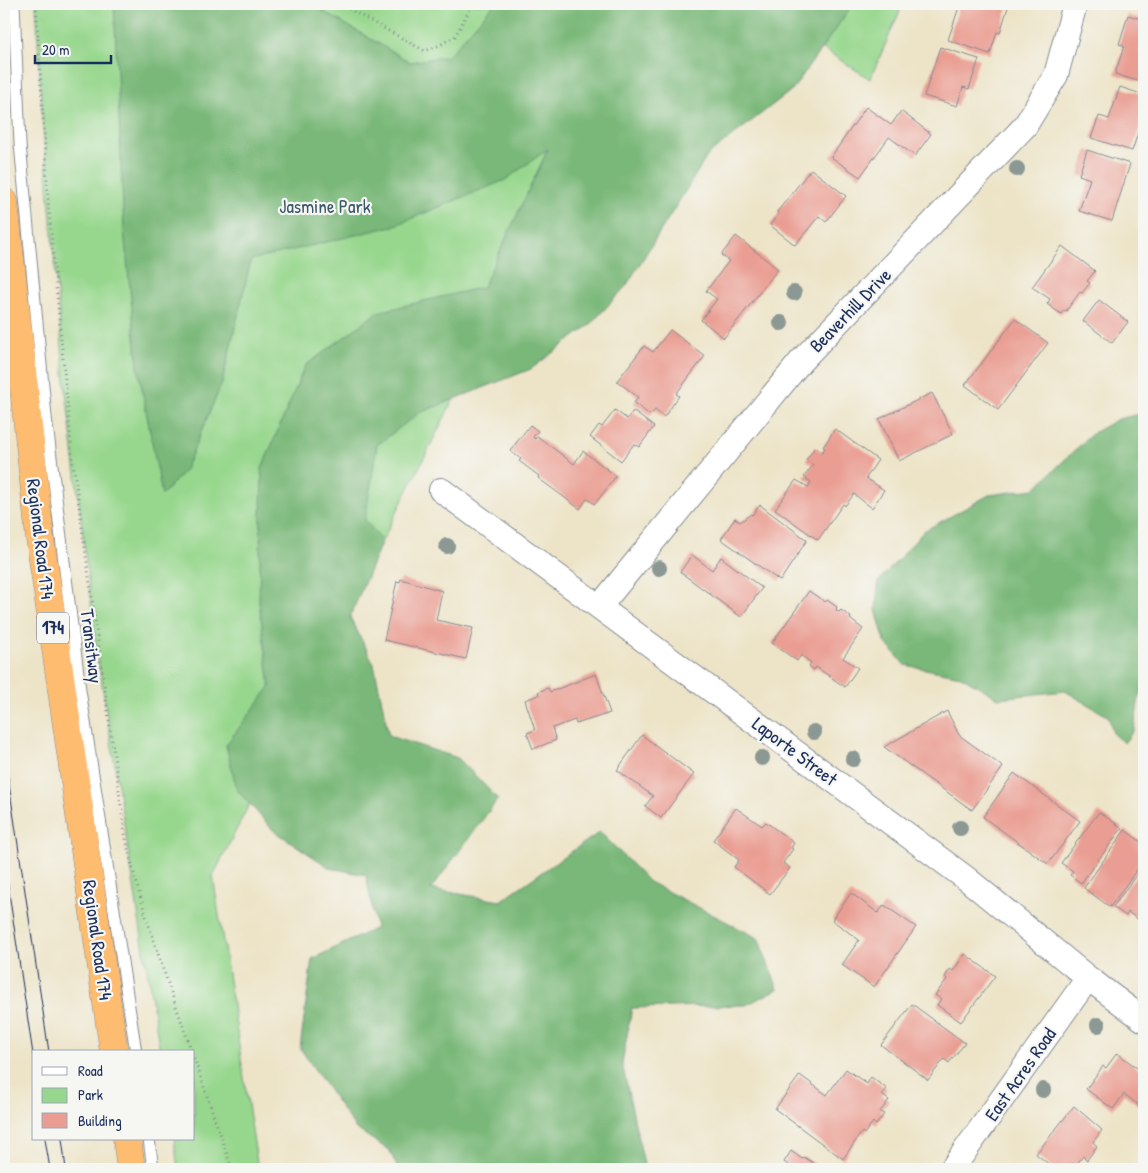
<svg xmlns="http://www.w3.org/2000/svg" width="1148" height="1173" font-family="'Patrick Hand',sans-serif">
<style>
.green{fill:#97d78d;stroke:#598376}
.forest{fill:#79b878;stroke:#4a746b}
.building{fill:#ea9d92}
.lines{fill:none;stroke-linecap:round;stroke-linejoin:round}
.service-casing{stroke:#848a93;stroke-width:13}
.minor-casing{stroke:#848a93;stroke-width:26}
.motorway-casing{stroke:#848a93;stroke-width:29}
.path{stroke:#848a93;stroke-width:3;stroke-dasharray:1 4;stroke-linecap:butt}
.service{stroke:#fff;stroke-width:11}
.minor{stroke:#fff;stroke-width:24}
.motorway{stroke:#fdbc70;stroke-width:28}
.tram{stroke:#1b2f5e;stroke-width:1}
.tree{fill:#8b9894}
.labels{text-anchor:middle;stroke-width:4.5;stroke-linejoin:round;paint-order:stroke}
.shield{fill:#f6f6f2;stroke:#5d6b8a;stroke-width:1}
.shield-label{font-size:18px;font-weight:bold;fill:#1b2f5e}
.park-label{font-size:19px;fill:#3a596a;stroke:#f6f6f2}
.street-label{font-size:19px;fill:#1b2f5e;stroke:#f6f6f2}
</style>
<rect width="100%" height="100%" fill="#f6f6f2"/>
<filter id="ink" filterUnits="userSpaceOnUse"><feTurbulence type="fractalNoise" baseFrequency=".02" numOctaves="2"/><feDisplacementMap in="SourceGraphic" scale="10" xChannelSelector="R" yChannelSelector="G"/><feConvolveMatrix kernelMatrix="1 2 1 2 8 2 1 2 1" color-interpolation-filters="sRGB"/></filter>
<filter id="wash" filterUnits="userSpaceOnUse"><feTurbulence type="fractalNoise" baseFrequency=".0096" numOctaves="4" result="noise"/><feDisplacementMap in="SourceGraphic" scale="20" xChannelSelector="R" yChannelSelector="G"/><feGaussianBlur stdDeviation="1.12" result="paint"/><feColorMatrix in="noise" values="0 0 0 0 0 0 0 0 0 0 0 0 0 0 0 0 0 1.4 0 .05"/><feComposite in="paint" operator="in"/></filter>
<g filter="url(#wash)">
<rect width="100%" height="100%" fill="#ede4c8"/>
<path class="green" d="M36,4H653L213,876L258,1169H178L174,1139H194V1052H160L96,646L65,383L42,117Z
M753,4H903L870,79Z"/>
<path class="forest" d="M114,4H311L410,62L448,56L494,4H853L793,89L708,155L626,286L590,325L531,369L419,413L377,445L365,520L382,541L350,617L374,664L389,736L458,758L498,799L431,889L500,901L600,832L649,882L758,938L778,989L746,1005L632,1008L622,1063L645,1169H398L390,1151L355,1128L300,1048L312,959L376,928L366,875L330,868L273,830L237,790L226,745L270,687L259,602L262,468L305,366L378,312L483,287L548,149L505,180L393,226L251,260L222,383L185,470L162,495L138,368L124,231Z
M1144,413V686L1139,697L1134,730L1124,743L1113,734L1109,717L1065,691L998,698L961,676L905,665L885,642L876,610L878,582L924,531L989,495L1034,489L1093,433L1118,419Z"/>
<g id="blocks">
<path class="building" d="M960,4H1009L1000,33L997,32L990,54L948,40Z
M1128,15L1144,20V83L1115,74L1124,46L1119,44Z
M940,47L979,59L969,89L963,87L957,106L924,96Z
M1120,87L1144,95V115L1132,151L1091,138L1099,116L1109,119Z
M866,107L891,125L901,111L931,134L915,156L889,137L860,177L831,157Z
M1087,150L1130,164L1112,221L1079,211L1090,179L1079,175Z
M811,169L846,196L826,222L819,216L795,245L770,225L779,213L777,212Z
M736,236L778,269L724,338L701,320L717,299L706,291L729,261L721,255Z
M1062,246L1095,271L1087,281L1090,283L1082,293L1080,292L1066,311L1064,310L1061,314L1047,304L1050,299L1032,287Z
M1099,300L1128,322L1112,343L1083,321Z
M1015,319L1048,343L998,410L965,385Z
M670,330L705,356L676,394L679,396L664,417L655,410L650,415L634,403L638,397L617,381L644,346L653,352Z
M932,393L953,434L899,461L879,419Z
M615,410L627,419L633,411L654,427L639,447L634,444L621,461L590,437L599,425L602,427Z
M530,425L538,431L533,437L535,439L537,436L574,464L583,451L616,476L595,504L587,499L580,509L538,478L539,476L519,461L521,459L510,451Z
M835,429L878,460L866,478L884,490L872,508L854,494L845,506L843,504L818,540L775,509L796,480L808,487L811,482L804,477L813,465L806,460L815,447L822,452L825,448L823,447Z
M760,505L807,540L780,581L721,539L735,518L740,522L751,514L752,515Z
M692,555L712,570L721,557L762,588L741,617L680,572Z
M401,579L442,591L436,620L473,628L466,659L384,640L397,581L400,582Z
M809,591L825,602L827,600L837,607L836,610L839,612L841,610L851,617L850,619L863,629L843,658L858,668L845,687L816,667L814,670L809,666L811,663L801,655L797,661L772,643Z
M596,674L610,713L576,724L575,720L552,728L556,740L533,749L527,733L535,730L525,700L539,695L538,692L548,688L550,692Z
M947,711L959,735L1003,767L972,810L884,747Z
M642,735L694,774L661,818L645,806L653,796L617,770Z
M1014,773L1080,821L1048,864L983,817Z
M736,808L762,826L766,822L794,843L791,848L793,849L783,863L790,868L770,894L734,867L739,860L713,840Z
M1099,812L1122,828L1081,883L1070,875L1073,871L1061,863Z
M1125,830L1144,844V860L1110,907L1084,888Z
M1144,864V915L1140,921L1128,912L1126,916L1113,907Z
M851,893L878,913L884,905L916,927L874,987L842,965L859,940L832,920Z
M965,954L995,976L961,1022L937,1005L941,999L935,995L947,979L945,977L950,969L953,971Z
M912,1004L965,1043L949,1063L944,1059L928,1080L881,1045Z
M1117,1053L1144,1073V1109L1124,1094L1113,1109L1086,1089L1103,1066L1106,1068Z
M846,1069L867,1084L871,1077L887,1089L882,1095L889,1100L880,1112L884,1114L876,1125L873,1122L864,1134L862,1132L843,1159L775,1109L800,1075L827,1095Z
M1074,1106L1102,1130L1093,1142L1097,1146L1087,1160L1083,1156L1076,1165L1072,1163L1068,1169H1055L1036,1154Z
M791,1151L802,1159L804,1157L823,1169H794L784,1162Z"/>
</g>
</g>
<g filter="url(#ink)">
<use href="#blocks" fill-opacity="0" stroke="#848a93" stroke-width="1"/>
<g class="lines">
<defs>
<path id="service" d="M14,4L20,144L46,417L80,690L136,1052
M149,1139L153,1169"/>
<path id="minor" d="M441,490L967,879L1088,978L1144,1020
M600,606L801,361L1025,126L1056,75L1075,4
M952,1169L1088,978"/>
<path id="motorway" d="M4,202L40,538L114,1052
M127,1139L131,1169"/>
</defs>
<use href="#service" class="service-casing"/>
<use href="#minor" class="minor-casing"/>
<use href="#motorway" class="motorway-casing"/>
<path class="path" d="M36,4L49,212L73,463L125,834C140,908 167,980 192,1052
M340,4L425,51L440,45L455,36L473,4
M194,1058L232,1169"/>
<use href="#service" class="service"/>
<use href="#minor" class="minor"/>
<use href="#motorway" class="motorway"/>
<path class="tram" d="M4,751L49,1052
M4,859L34,1061
M45,1139L50,1169
M62,1139L66,1169"/>
</g>
<g class="tree">
<circle cx="1017" cy="169" r="8"/>
<circle cx="794" cy="293" r="8"/>
<circle cx="781" cy="323" r="8"/>
<circle cx="447" cy="546" r="8"/>
<circle cx="659" cy="568" r="8"/>
<circle cx="814" cy="732" r="8"/>
<circle cx="762" cy="758" r="8"/>
<circle cx="853" cy="759" r="8"/>
<circle cx="960" cy="828" r="8"/>
<circle cx="1098" cy="1025" r="8"/>
<circle cx="1043" cy="1090" r="8"/>
</g>
</g>
<g class="labels">
<rect class="shield" x="37" y="612.5" width="32" height="31" rx="4"/>
<g class="shield-label">
<text x="53" y="634">174</text>
</g>
<g class="park-label">
<text x="325" y="213">Jasmine Park</text>
</g>
<g class="street-label">
<text transform="translate(850 310) rotate(-46)" y="7">Beaverhill Drive</text>
<text transform="translate(41 539) rotate(83)" y="7">Regional Road 174</text>
<text transform="translate(92 646) rotate(83)" y="7">Transitway</text>
<text transform="translate(795 751) rotate(37)" y="7">Laporte Street</text>
<text transform="translate(98 940) rotate(82)" y="7">Regional Road 174</text>
<text transform="translate(1020 1074) rotate(-55)" y="7">East Acres Road</text>
</g>
</g>
<rect width="1148" height="1173" fill="none" stroke="#f6f6f2" stroke-width="20"/>
<rect x="32" y="1050" width="162" height="90" fill="#f6f6f2" stroke="#9ea6b7"/>
<rect x="42" y="1067" width="25" height="8" fill="#ffffff" stroke="#9ea6b7"/>
<text x="78" y="1076" font-size="15" fill="#1b2f5e">Road</text>
<rect x="42" y="1088" width="25" height="15" fill="#97d78d" stroke="#9ea6b7"/>
<text x="78" y="1100" font-size="15" fill="#1b2f5e">Park</text>
<rect x="42" y="1113" width="25" height="15" fill="#ea9d92" stroke="#9ea6b7"/>
<text x="78" y="1126" font-size="15" fill="#1b2f5e">Building</text>
<path d="M35 55v8h76v-8" fill="none" stroke="#1b2f5e" stroke-width="2.5"/>
<text x="42" y="55" font-size="15" fill="#1b2f5e" stroke="#f6f6f2" stroke-width="4" paint-order="stroke">20 m</text>
</svg>
